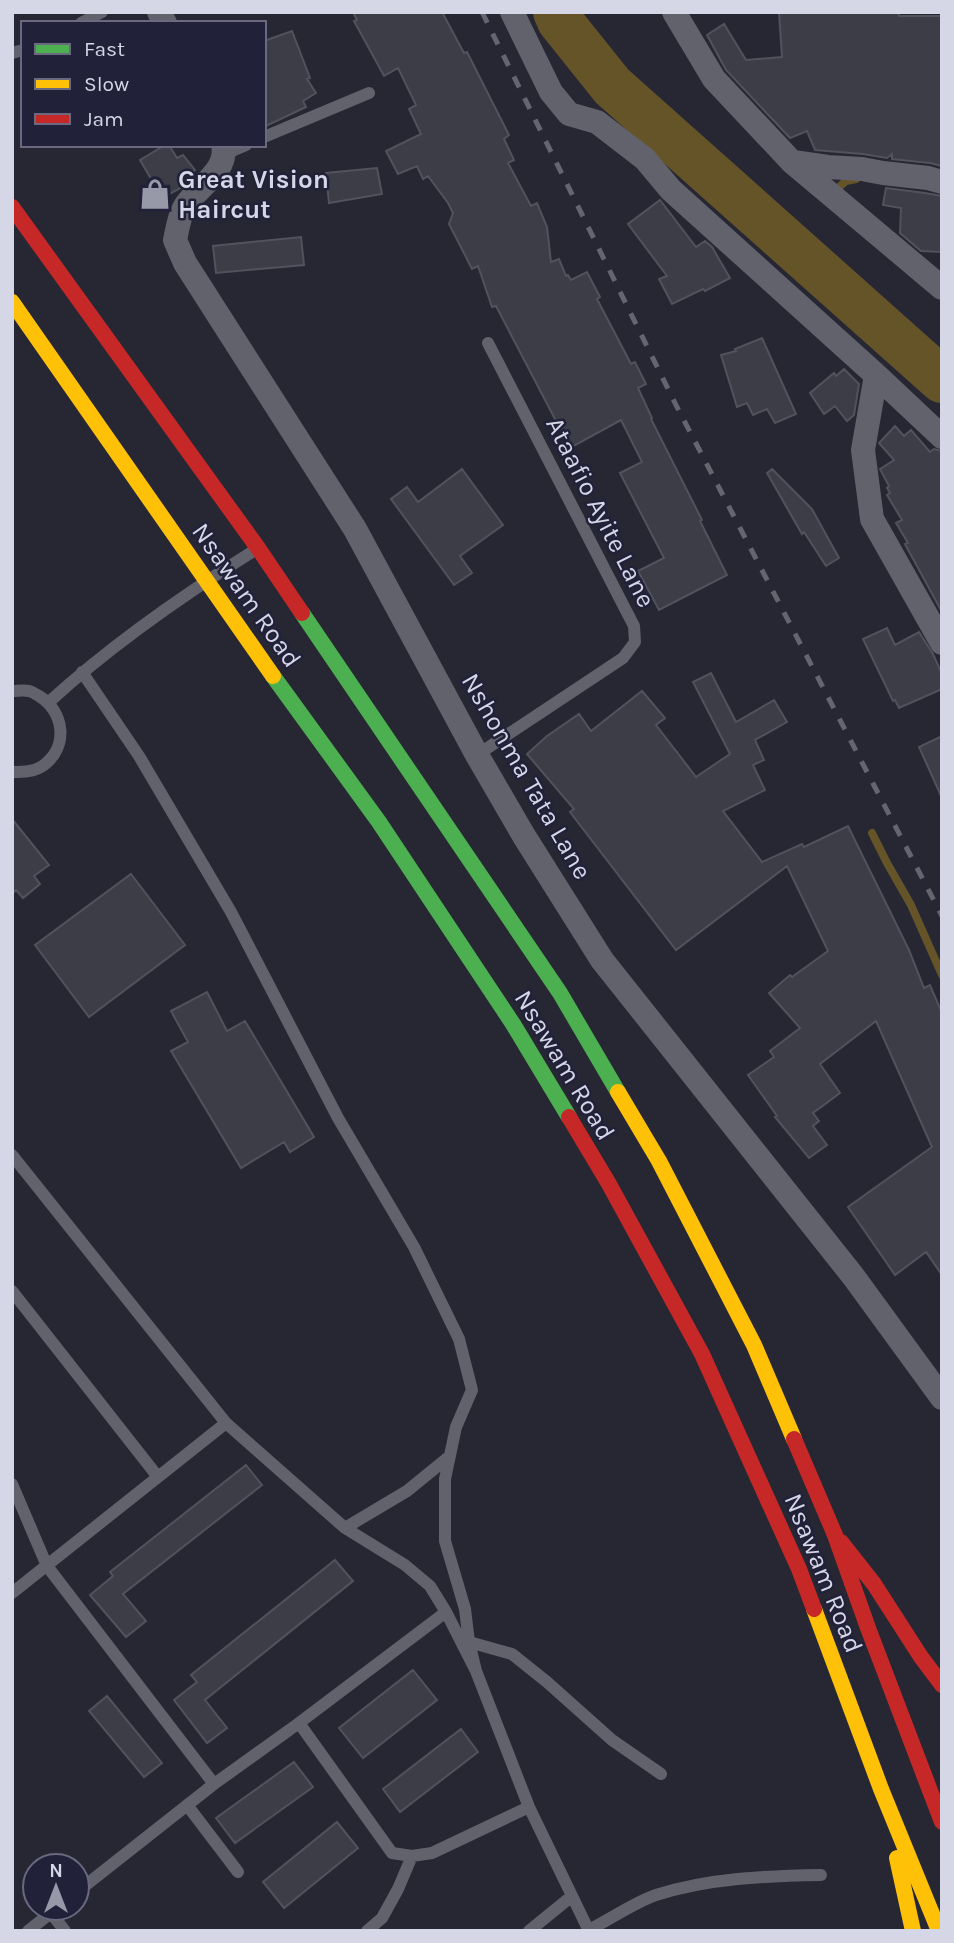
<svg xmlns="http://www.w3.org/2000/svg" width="954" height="1943" font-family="Karla,sans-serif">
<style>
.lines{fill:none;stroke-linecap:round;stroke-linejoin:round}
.stream{stroke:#665429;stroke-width:8}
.river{stroke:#665429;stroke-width:46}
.building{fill:#3d3d48;stroke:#52525d;stroke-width:2}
.lane{stroke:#62626d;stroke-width:12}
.street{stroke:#62626d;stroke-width:24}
.fast{stroke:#4caf50;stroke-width:16}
.slow{stroke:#ffc107;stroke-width:16}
.jam{stroke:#c62828;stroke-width:16}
.rail{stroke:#656570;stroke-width:5;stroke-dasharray:12 12;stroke-linecap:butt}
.labels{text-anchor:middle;stroke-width:5;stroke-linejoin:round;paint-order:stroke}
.poi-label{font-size:26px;font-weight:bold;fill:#d5d6e6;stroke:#22213a;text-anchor:start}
.street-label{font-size:26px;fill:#d5d6e6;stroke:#22213a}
</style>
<rect width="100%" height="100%" fill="#272734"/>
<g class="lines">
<path class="stream" d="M839,187L846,181L856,179
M872,833L887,863L911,905L942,975"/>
<path class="river" d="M556,12L560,21L612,86L942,380"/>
</g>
<path class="building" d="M353,12H442L464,53L467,52L509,135L504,139L514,160L508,163L531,206L537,203L547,227L551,262L559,259L566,276L568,275L571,280L587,272L600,297L597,299L631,364L635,362L646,384L638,388L652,418L651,419L702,520L700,521L727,575L659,610L638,571L664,558L620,473L642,462L621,420L570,448L496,306L492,307L478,266L472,269L449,224L453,213L448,203L428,176L423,179L417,166L398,174L386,151L421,134L409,109L416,105L398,68L384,76L354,21L357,20Z
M779,12H899V16H942V166L930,163L892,159V154L887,158L863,154L815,150L807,131L790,138L726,70L707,35L724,24L746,60L782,57Z
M292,31L310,78L307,79L316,93L303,101L306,107L264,127V41Z
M165,145H169L177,158L183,155L195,170L182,179L185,184L179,189L164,197L163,195L161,196L140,160Z
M377,168L382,194L329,203L326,173Z
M886,188L925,193L942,196V252L921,251L900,233L901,208L883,205Z
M660,200L696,247L705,241L712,247L730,278L705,291L703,289L672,304L659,279L667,276L628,224Z
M301,237L304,265L216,273L213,246Z
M762,338L796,414L775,423L767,409L753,415L747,403L737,407L721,355L736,351L735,349Z
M844,369L859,384L854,415L847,421L835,406L824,414L810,393L834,373L836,376Z
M895,426L904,436L911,430L930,452L934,449L942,451V612L905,544L908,543L896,523L902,520L887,495L890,493L887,488L889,486L880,469L894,460L879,443Z
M462,469L503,525L460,556L472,573L454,585L391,499L407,487L418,502Z
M772,469L812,509L839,558L826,566L804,532L802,534L767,473Z
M887,628L895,645L919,632L933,654L942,674V689L899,708L895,700L893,701L863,639Z
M711,673L736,722L774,700L787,722L755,740L764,760L753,765L765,790L723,811L762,862L802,844L804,847L848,826L909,950L924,988L930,985L942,1013V1275L926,1252L895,1275L848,1207L932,1147L876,1021L820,1064L840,1093L813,1113L819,1121L813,1126L827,1145L809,1158L775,1117L777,1116L748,1075L774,1057L770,1051L800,1028L769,993L790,975L792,977L828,951L787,866L676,950L570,812L574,809L527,754L547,736L579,714L591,731L642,691L665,718L656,725L696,777L730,754L693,682Z
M942,736V798L919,747Z
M12,819L49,865L34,876L40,884L23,898L16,890L12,894Z
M131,874L185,945L89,1017L35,945Z
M207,992L227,1031L245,1021L314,1137L290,1152L284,1142L241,1168L171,1051L188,1042L171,1011Z
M246,1465L262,1485L123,1594L146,1621L126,1637L90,1595L113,1576L110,1572Z
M335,1560L353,1581L205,1700L227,1728L207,1743L174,1700L197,1682L191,1675Z
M413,1670L437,1700L363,1758L339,1728Z
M107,1696L162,1763L144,1777L89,1711Z
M461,1729L478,1752L400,1812L383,1789Z
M294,1762L313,1787L235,1843L216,1818Z
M337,1822L358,1848L284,1908L263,1882Z"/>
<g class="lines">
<path class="lane" d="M81,23L102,12
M12,53L23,50
M264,137L369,93
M225,154L246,145
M82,672L139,756L231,912L338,1118L414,1247L459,1339L472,1390L456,1427L445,1479V1541L465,1609L469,1642L476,1671
M12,691C17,691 24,690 29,691C31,691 37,695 39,696C64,711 69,746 44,765C35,772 23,772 12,772
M49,702C111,645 183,595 255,550
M477,755L623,658L635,642L634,626L488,343
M12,1155L226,1423L345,1528L405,1565L430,1586L446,1612L476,1671L529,1807L589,1931
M12,1291L158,1477
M12,1484L47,1566L214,1784
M345,1528L407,1491L450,1456
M12,1593L226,1423
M469,1642L512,1654L547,1682L612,1740L661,1774
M299,1723L392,1853L412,1856L432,1853L529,1807
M187,1805L238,1872
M77,1892L214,1784L299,1723L446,1612
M51,1913L65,1931
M589,1930C609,1920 635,1902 656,1895C709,1878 766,1876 821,1875
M28,1931L57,1908
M367,1931L382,1918L398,1889L412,1856
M529,1931L572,1896"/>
<path class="street" d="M159,12L165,23
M512,12L551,92L569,114L597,122L645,159L671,190L876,375L942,437
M674,12L714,79L792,162L942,288
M223,145C229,172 195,188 184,208C179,217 177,231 175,240L185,263L355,529L477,755L524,836L602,960L853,1276L942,1398
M793,162L828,167L862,169L883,173L928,178L942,182
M876,375L863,450L872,519L942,643"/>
<path class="fast" d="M302,613L560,993L618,1092
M273,676L379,822L513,1024L569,1117"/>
<path class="slow" d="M12,302L273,676
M618,1092L659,1161L754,1345L794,1439
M814,1609L881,1789L939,1931
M897,1858L913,1931"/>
<path class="jam" d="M12,207L258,548L302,613
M569,1117L609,1184L702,1354L799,1569L814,1609
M794,1439L835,1535L868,1628L942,1822
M841,1542L874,1584L921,1657L942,1685"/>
<path class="rail" d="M482,12L676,405L942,916"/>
</g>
<defs>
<symbol id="shop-bare" viewBox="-9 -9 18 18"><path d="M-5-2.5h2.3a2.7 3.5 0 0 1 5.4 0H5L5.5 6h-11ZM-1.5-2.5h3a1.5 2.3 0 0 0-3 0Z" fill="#9899a8" stroke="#22213a" stroke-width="2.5" paint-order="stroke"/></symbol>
</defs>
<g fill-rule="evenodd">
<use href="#shop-bare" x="133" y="172" width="44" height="44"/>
</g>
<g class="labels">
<g class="poi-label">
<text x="178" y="188">Great Vision<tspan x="178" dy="30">Haircut</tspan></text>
</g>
<g class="street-label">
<text transform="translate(601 512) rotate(63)" y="9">Ataafio Ayite Lane</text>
<text transform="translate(247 595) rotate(55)" y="9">Nsawam Road</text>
<text transform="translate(527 776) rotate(60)" y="9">Nshonma Tata Lane</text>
<text transform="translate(565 1065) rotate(59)" y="9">Nsawam Road</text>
<text transform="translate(824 1573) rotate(68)" y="9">Nsawam Road</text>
</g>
</g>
<rect width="954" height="1943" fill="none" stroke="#d5d6e6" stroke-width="28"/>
<rect x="21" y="21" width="245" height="126" fill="#22213a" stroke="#6a697f" stroke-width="2"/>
<rect x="35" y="44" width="35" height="10" fill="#4caf50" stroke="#6a697f" stroke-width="2"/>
<text x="84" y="56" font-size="21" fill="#d5d6e6">Fast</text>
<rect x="35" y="79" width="35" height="10" fill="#ffc107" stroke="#6a697f" stroke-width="2"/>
<text x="84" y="91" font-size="21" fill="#d5d6e6">Slow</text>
<rect x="35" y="114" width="35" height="10" fill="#c62828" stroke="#6a697f" stroke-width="2"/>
<text x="84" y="126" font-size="21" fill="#d5d6e6">Jam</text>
<g transform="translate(56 1887)"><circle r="33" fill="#22213a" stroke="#6a697f" stroke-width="2"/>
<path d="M0-5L12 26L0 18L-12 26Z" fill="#9899a8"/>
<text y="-10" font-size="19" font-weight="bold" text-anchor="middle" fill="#d5d6e6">N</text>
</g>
</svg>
